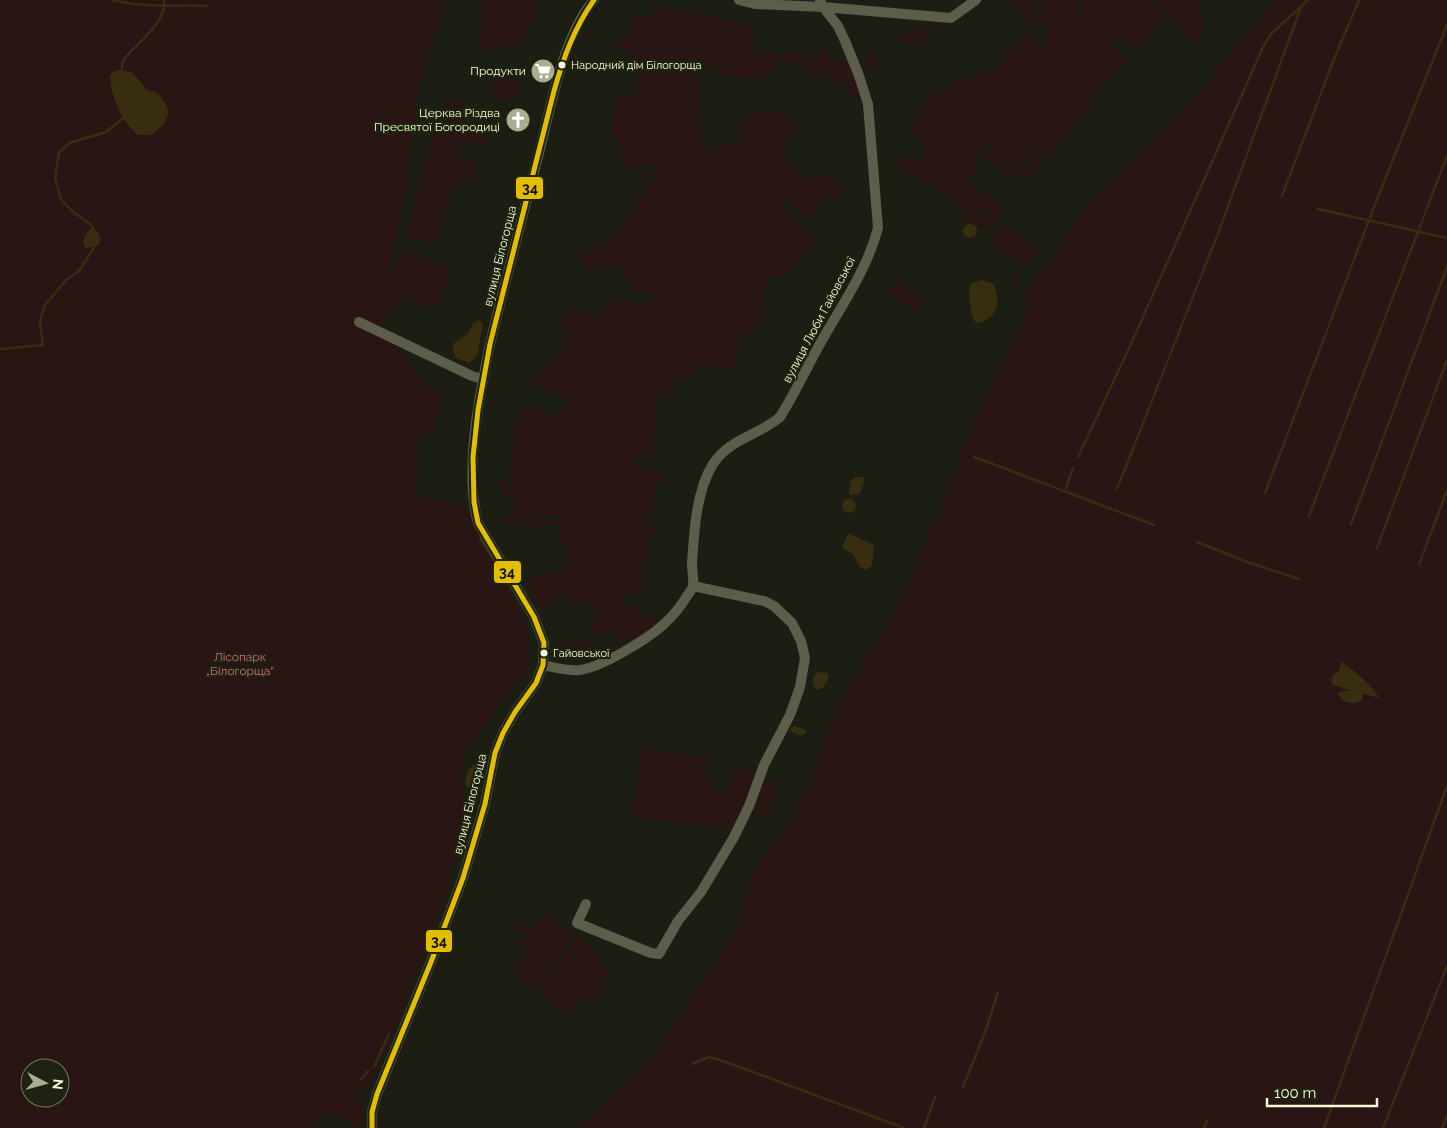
<svg xmlns="http://www.w3.org/2000/svg" width="1447" height="1128" font-family="Raleway,sans-serif">
<style>
.green{fill:#291514;fill-rule:evenodd}
.water{fill:#392d0f}
.lines{fill:none;stroke-linecap:round;stroke-linejoin:round}
.stream{stroke:#392d0f;stroke-width:2.5}
.minor{stroke:#5c5d4a;stroke-width:10}
.bus-1-casing{stroke:#1e2210;stroke-width:9}
.bus-1{stroke:#e3bd00;stroke-width:5}
.bus-dot{fill:#f5fbd5;stroke:#1e2210;stroke-width:2}
.labels{text-anchor:middle;stroke-width:4.5;stroke-linejoin:round;paint-order:stroke}
.bus-label{font-size:11px;fill:#f5fbd5;stroke:#1e2210;text-anchor:start}
.poi-label{font-size:12px;fill:#f5fbd5;stroke:#1e2210;text-anchor:end}
.street-label{font-size:12px;fill:#f5fbd5;stroke:#1e2210}
.park-label{font-size:12px;fill:#d4687d;stroke:#1e2210}
.line-badge{stroke:#1e2210;stroke-width:2}
.pale-badge-label{font-size:14px;text-anchor:middle;font-weight:bold;fill:#111}
</style>
<rect width="100%" height="100%" fill="#1c1e14"/>
<path class="green" d="M0,0H446L422,70L400,214L387,279L406,250L452,268L438,306L430,302L426,308L400,298L387,320L380,317L379,321L422,382L421,387L440,389L434,434L419,433L415,498L438,500L465,507L483,534L527,630L530,661L462,759L464,825L435,928L379,1070L364,1089L353,1096L362,1110L365,1123L355,1128L341,1116L320,1112L316,1128H0ZM30,1068H60V1098H30Z
M482,0H537L535,24L526,25L525,42L479,51Z
M1008,0H1077L1076,3L1079,10L1077,20L1066,15L1073,23L1086,13L1078,4L1082,0H1146L1165,18L1136,51L1120,35L1111,43L1128,60L1093,95L1043,43L1048,39L1043,34L1049,28L1037,16L1046,6L1054,14C1050,8 1047,5 1040,4L1035,7L1033,15L1036,21L1043,24L1036,27L1030,24H1020L1022,11Z
M1153,0H1192L1202,9L1204,29L1201,42C1183,39 1179,31 1175,14L1169,18Z
M1275,0H1447V1128H578L652,1058L738,928L749,880L769,848L790,823L811,778L842,697L879,640L910,580L981,408L1030,303L1026,302C1023,289 1007,290 1015,273L1017,283L1021,290L1027,292L1032,288L1033,281L1037,273L1041,274V280L1088,201L1129,165L1190,103Z
M654,5L754,26V50L780,56L769,74L761,79L718,75L719,68L700,62L699,95L702,151L743,142L738,119L763,112L783,113L798,130L783,141L787,163L813,182L826,173L842,186L835,199L823,196L811,222L784,198L778,203L815,240L785,277L766,278L763,309L755,332L742,334L731,370L697,364L692,378H676L673,395L657,394L652,456L636,455L634,468L663,474V483L656,482L652,512L642,517L644,529L652,526L657,536L644,542L646,560L640,565L644,589L623,598L624,607L637,605L641,618L657,614L660,618L647,629L619,646L610,630L594,637L591,626L599,622L593,599L572,604L570,594L552,598L554,606L540,609L527,578L554,572L556,574L570,568L566,547L568,546L567,541L564,544H557L562,525L558,526L551,522C539,525 524,534 515,521L511,524L504,522L506,518L515,509V504L502,493L497,480L506,481L512,491L520,492V491L513,489L510,473L515,425L525,405L559,417L568,399L531,384L535,372H546L552,355L560,357L569,330L561,326L567,306L600,317L604,303L628,300L631,303H652L651,291L634,292L624,275L622,263L589,272L581,255L614,238L611,231L622,226L620,219L635,215L634,197L647,196L648,182L655,181L654,164L623,167L616,136H611V117L616,116L617,96L619,94L635,95L638,72H629L630,52L616,49L618,36H631L634,18H651ZM562,514L554,520H526L527,519Z
M931,25L932,29L929,32L930,35C927,43 922,47 913,47L908,42L899,44L895,42L897,37L902,35L907,30H919Z
M1027,31L1096,101L1048,157L1036,147L1016,170L987,149L991,145H987L991,135L973,161H975V174L970,176L967,181C978,194 994,191 1001,211L992,225C977,232 961,218 954,205L956,201L914,175L911,177L893,164L898,157L904,161L908,156L921,161L927,151L919,143L920,140L909,134L924,100L932,89L942,95L958,74L970,83L982,68L990,75L1006,59L1000,53L1008,46L1017,54L1021,50L1015,43ZM957,202L974,213L978,209L988,215C976,218 963,212 957,202Z
M789,49L797,54L814,56L822,51H827V59C834,61 840,59 847,61C852,72 870,90 853,100L848,86L843,81L831,86L828,76L820,74L813,78L807,74L803,62H790L786,68C781,62 782,59 783,53Z
M874,50L879,70L869,73L864,52Z
M494,73L518,74L515,102L490,99Z
M446,100L464,101L460,125L489,131L486,145L459,141L457,156L477,162L474,183L460,181L457,192L452,190L436,243L406,237L433,134Z
M1037,151L1042,155C1040,169 1033,175 1020,179L1016,176H1009L983,159L984,154C998,155 1007,168 1020,172Z
M1002,224L1039,249L1023,266L1012,257L1007,260L1004,258L991,239Z
M897,279L924,301L916,314L887,291Z
M587,638L592,641L578,651L579,664L574,665L571,663L570,655L563,652L561,643L578,642Z
M641,748L708,758L705,778L714,780L712,789L729,791L735,769H742L756,776L735,829L633,819Z
M766,778L779,784L767,818L753,813Z
M545,911L575,934L536,993L511,970L527,953L518,945L525,936L512,925L516,922L532,931Z
M577,937L600,954L598,960L609,971L598,987L602,994L595,1001L592,998L589,1001L582,996L568,1015L538,994Z"/>
<path class="water" d="M117,70L132,72L147,90L158,93L165,103L169,113L163,125L151,135H138C121,121 111,97 110,75Z
M963 231a7 7 0 1 1 14 0a7 7 0 1 1-14 0Z
M92,227C99,232 102,237 99,245L85,248L83,241L86,234Z
M982,280L994,284C1000,303 1000,315 979,323L975,322C970,312 968,294 970,284Z
M480,320L483,324L477,356L470,363L456,358L452,349L455,342L467,335L474,322Z
M855,477H863L864,483L859,494L850,495L849,492L851,481Z
M842 506a7 7 0 1 1 14 0a7 7 0 1 1-14 0Z
M848,533L874,545L872,565L867,570L860,567L853,554L843,549V545Z
M1341,662C1351,667 1375,688 1379,698L1363,694L1362,701C1349,705 1345,704 1337,693L1349,690L1333,685L1331,680L1333,675L1339,671Z
M818,672L827,673L829,678L823,688L818,690L815,688C812,682 812,677 818,672Z
M794,726L805,729L806,732L803,735H797L790,731L791,728Z
M476,763L482,767V773L476,788L470,789L465,785C466,775 467,769 476,763Z"/>
<g class="lines">
<path class="stream" d="M112,0C143,8 175,5 207,6
M121,73C122,68 122,61 125,58C137,42 168,22 164,0
M1282,196L1334,59L1359,0
M1318,209L1447,238
M94,229L90,224L72,211L61,199L55,178L59,153L69,143L106,132L126,116
M0,349L43,345L40,321L45,305L66,280L79,271L95,246
M974,457L1154,525
M1078,457L1131,344L1264,45L1271,34L1308,0
M1066,488L1073,468
M1117,489L1219,231L1301,7
M1265,493L1376,202L1447,25
M1309,516L1447,156
M1351,524L1447,267
M480,538L496,564
M1197,542L1250,563L1299,579
M1377,548L1447,360
M1419,565L1447,490
M692,1064L709,1057L726,1062L904,1128
M374,1067L389,1034
M360,1080L368,1071
M963,1087L986,1030L998,992
M924,1128L935,1097
M1204,1128L1207,1120
M1324,1128L1447,786
M1383,1128L1447,966
M1442,1128L1447,1116"/>
<path class="minor" d="M739,0L755,4L823,7L951,18L976,0
M359,322L472,376L483,379
M543,665C555,668 568,671 580,670C602,667 646,640 663,625C672,617 681,606 687,596C689,593 692,590 693,586C694,579 692,571 692,564C694,533 696,491 713,464C730,438 758,436 780,417C795,393 807,367 821,342C842,305 867,270 878,228L868,104L858,73L845,41L838,26L823,7L820,0
M586,904L577,923L651,953L659,954L678,921L701,892L734,837L749,806L764,765L790,715L800,687L805,658L801,641L792,623L774,606L764,601L693,586
M372,1128V1112L377,1094L431,962L463,878L485,804L495,753L503,733L515,712L536,683L543,665L544,643L534,617L478,523C464,470 479,398 490,344C506,279 523,214 540,149C551,105 564,34 594,0"/>
<defs>
<path id="bus-1" d="M372,1128V1112L377,1094L431,962L463,878L485,804L495,753L503,733L515,712L536,683L543,665L544,643L534,617L478,523L474,502L473,457L478,410L490,344L554,91C563,59 574,28 594,0"/>
</defs>
<use href="#bus-1" class="bus-1-casing"/>
<use href="#bus-1" class="bus-1"/>
</g>
<defs>
<symbol id="supermarket-disc" viewBox="-11 -11 22 22"><circle r="9.5" fill="#a9ae91" stroke="#1e2210"/><path d="M-6-5.5h2.5l.6 2H6L4.5 2H-2.5L-4.4-4H-6ZM-1.5 3.2a1.3 1.3 0 1 0 .1 0ZM3 3.2a1.3 1.3 0 1 0 .1 0Z" fill="#fff"/></symbol>
<symbol id="church-disc" viewBox="-11 -11 22 22"><circle r="9.5" fill="#a9ae91" stroke="#1e2210"/><path d="M-1.2-6h2.4v3.5h3.3v2.4h-3.3V6h-2.4V-.1h-3.3v-2.4h3.3Z" fill="#fff"/></symbol>
</defs>
<g fill-rule="evenodd">
<use href="#supermarket-disc" x="529" y="57" width="28" height="28"/>
<use href="#church-disc" x="504" y="106" width="28" height="28"/>
</g>
<g class="bus-dot">
<circle cx="562" cy="65" r="4.5"/>
<circle cx="544" cy="653" r="4.5"/>
</g>
<g class="labels">
<g class="bus-label">
<text x="571" y="69">Народний дім Білогорща</text>
<text x="553" y="657">Гайовської</text>
</g>
<g class="poi-label">
<text x="526" y="75">Продукти</text>
<text x="500" y="117">Церква Різдва<tspan x="500" dy="14">Пресвятої Богородиці</tspan></text>
</g>
<g class="street-label">
<text transform="translate(500 256) rotate(-76)" y="4">вулиця Білогорща</text>
<text transform="translate(819 320) rotate(-62)" y="4">вулиця Люби Гайовської</text>
<text transform="translate(470 804) rotate(-76)" y="4">вулиця Білогорща</text>
</g>
<g class="park-label">
<text x="240" y="661">Лісопарк<tspan x="240" dy="14">„Білогорща“</tspan></text>
</g>
</g>
<g class="line-badge">
<rect x="515" y="176" width="29" height="24" rx="5" fill="#e3bd00"/>
<rect x="493" y="560" width="29" height="24" rx="5" fill="#e3bd00"/>
<rect x="425" y="929" width="28" height="24" rx="5" fill="#e3bd00"/>
</g>
<g class="pale-badge-label">
<text x="530" y="193">34</text>
<text x="507" y="577">34</text>
<text x="439" y="946">34</text>
</g>
<g transform="translate(45 1083) rotate(96)"><circle r="24" fill="#1e2210" stroke="#74795f"/>
<path d="M0-4L9 19L0 12L-9 19Z" fill="#a9ae91"/>
<text y="-8" font-size="14" font-weight="bold" text-anchor="middle" fill="#f5fbd5">N</text>
</g>
<path d="M1267 1098v8h110v-8" fill="none" stroke="#f5fbd5" stroke-width="2.5"/>
<text x="1274" y="1098" font-size="15" fill="#f5fbd5" stroke="#1e2210" stroke-width="4" paint-order="stroke">100 m</text>
</svg>
